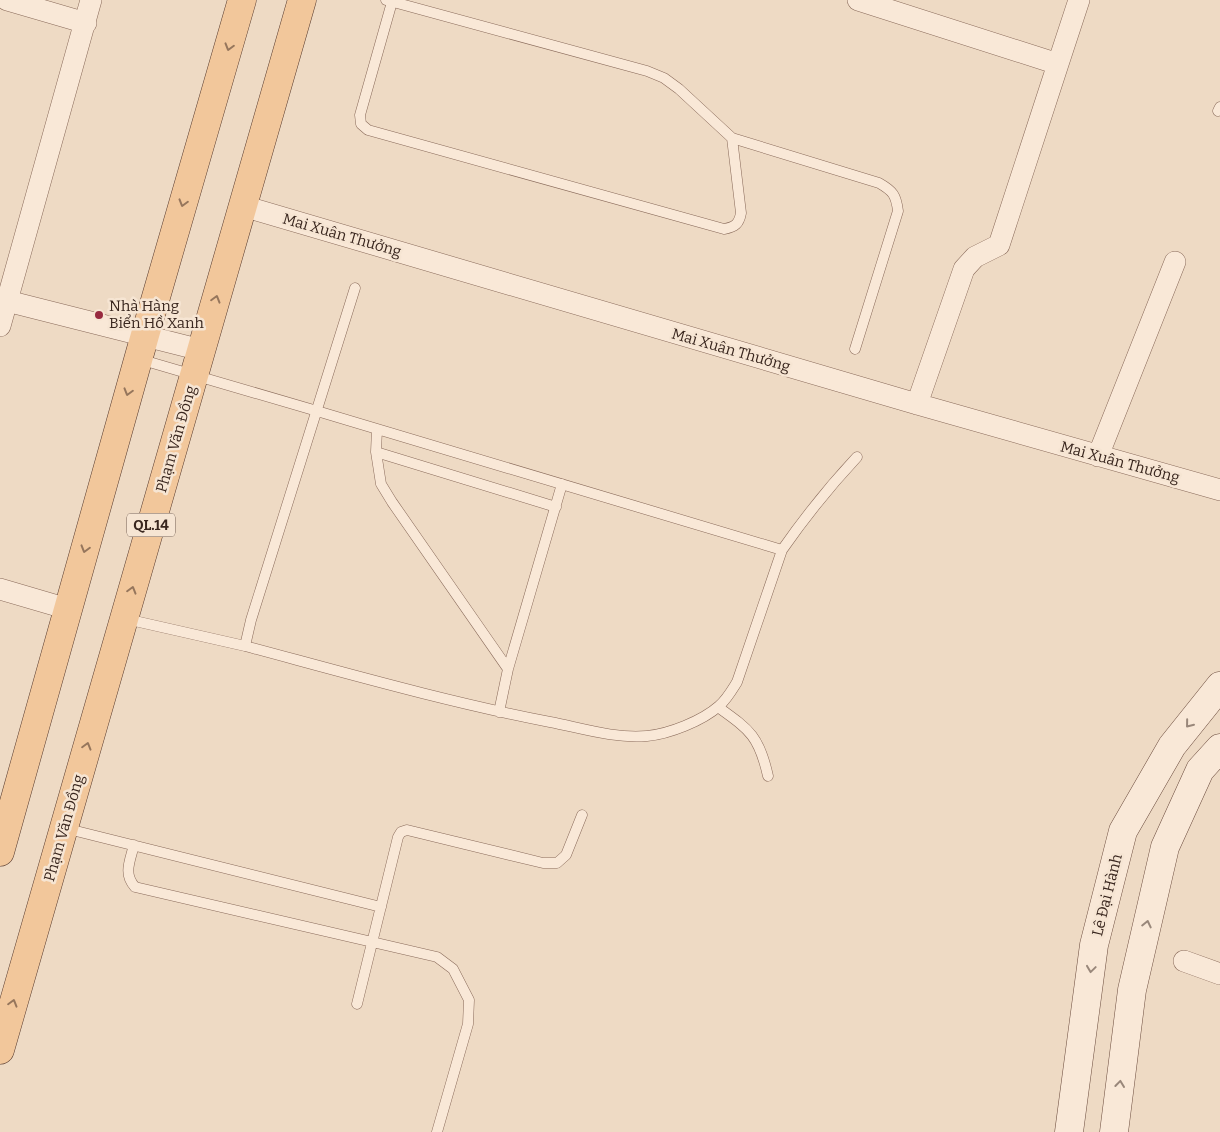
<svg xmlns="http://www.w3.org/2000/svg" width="1220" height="1132" font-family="Bitter,serif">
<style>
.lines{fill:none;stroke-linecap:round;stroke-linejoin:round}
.lane-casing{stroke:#896a5a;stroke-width:11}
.street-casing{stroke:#896a5a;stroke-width:22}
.secondary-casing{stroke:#6b4b3d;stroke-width:29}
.primary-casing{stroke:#573a2e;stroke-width:29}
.lane{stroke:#f9e8d7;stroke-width:10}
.street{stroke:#f9e8d7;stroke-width:21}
.secondary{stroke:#f9e8d7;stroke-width:28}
.primary{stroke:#f2c79b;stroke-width:28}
.oneway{stroke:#96765c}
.oneway2{stroke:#99877a}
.poi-dot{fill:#982a3f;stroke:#f6e5d3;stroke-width:2}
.labels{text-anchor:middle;stroke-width:5;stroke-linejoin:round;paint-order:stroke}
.shield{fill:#f6e5d3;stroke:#725f54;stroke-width:1}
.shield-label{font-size:14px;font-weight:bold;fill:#39261e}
.street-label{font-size:15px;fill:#39261e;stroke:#f6e5d3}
.poi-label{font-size:15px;fill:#39261e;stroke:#f6e5d3;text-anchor:start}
</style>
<rect width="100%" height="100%" fill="#eedac4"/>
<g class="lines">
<defs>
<path id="lane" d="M386,0L647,71L664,78L679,89L732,138L879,183C893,191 896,195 898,211L855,349
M392,2L360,115L361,124L368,130L724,229C735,227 739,224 741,213L732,138
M1218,111L1220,107
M139,359L317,411L782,550L737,682C732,690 727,699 719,706C702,721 669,734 647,736C615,739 581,728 550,722C447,702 346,673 245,646L251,620L355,288
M377,429L376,452L381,484L392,502L508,669
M376,452L556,507
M782,550C805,517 829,487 857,457
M126,619L245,646
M718,707C750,730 759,736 768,776
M499,712L508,669L562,484
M64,828L381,907
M134,845C130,861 123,874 135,887L437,957L453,969L469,1000L468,1024L437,1132
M357,1004L398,837L401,832L407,830L543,863H557L566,855L582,815"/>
<path id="street" d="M7,0L86,23
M858,0L1058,64L999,245L975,257L964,269L917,404
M1058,64L1079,0
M243,206L917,404L1220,490
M7,301L201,350
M0,326L91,0
M1098,456L1175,262
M0,589L68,609
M1184,961L1220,974"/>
<path id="secondary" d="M1069,1132L1094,945L1123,831L1172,746L1220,686
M1114,1132L1132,990L1165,847L1200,770L1220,748"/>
<path id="primary" d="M0,852L145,335L242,0
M0,1050L302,0"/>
</defs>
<use href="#lane" class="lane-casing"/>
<use href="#street" class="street-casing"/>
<use href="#secondary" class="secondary-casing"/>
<use href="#primary" class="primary-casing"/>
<use href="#lane" class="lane"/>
<use href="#street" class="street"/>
<use href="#secondary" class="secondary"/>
<use href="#primary" class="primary"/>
</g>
<defs><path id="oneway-chevron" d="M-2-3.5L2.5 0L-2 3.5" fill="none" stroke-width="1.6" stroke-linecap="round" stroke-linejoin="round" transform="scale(1.25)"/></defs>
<g class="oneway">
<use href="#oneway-chevron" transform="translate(229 47) rotate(106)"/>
<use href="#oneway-chevron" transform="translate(183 203) rotate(106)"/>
<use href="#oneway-chevron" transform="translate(216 299) rotate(-74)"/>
<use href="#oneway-chevron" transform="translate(128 392) rotate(106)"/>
<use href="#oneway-chevron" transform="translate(85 549) rotate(106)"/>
<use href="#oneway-chevron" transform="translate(132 590) rotate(-74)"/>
<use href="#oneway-chevron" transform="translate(87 746) rotate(-74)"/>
<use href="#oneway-chevron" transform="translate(13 1003) rotate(-74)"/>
</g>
<g class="oneway2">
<use href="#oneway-chevron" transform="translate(1189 724) rotate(129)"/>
<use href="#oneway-chevron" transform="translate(1147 924) rotate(-77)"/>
<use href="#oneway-chevron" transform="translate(1091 969) rotate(98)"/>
<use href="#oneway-chevron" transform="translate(1120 1084) rotate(-83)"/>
</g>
<circle class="poi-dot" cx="99" cy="315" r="5"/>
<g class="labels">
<rect class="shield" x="127" y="513.5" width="48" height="23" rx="4"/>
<g class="shield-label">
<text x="151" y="530">QL.14</text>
</g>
<g class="street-label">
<text transform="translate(342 235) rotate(16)" y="5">Mai Xuân Thưởng</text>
<text transform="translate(731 350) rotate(16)" y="5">Mai Xuân Thưởng</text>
<text transform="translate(176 439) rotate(-74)" y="5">Phạm Văn Đồng</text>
<text transform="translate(1120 462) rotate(15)" y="5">Mai Xuân Thưởng</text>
<text transform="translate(64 828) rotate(-74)" y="5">Phạm Văn Đồng</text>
<text transform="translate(1107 895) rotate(-76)" y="5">Lê Đại Hành</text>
</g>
<g class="poi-label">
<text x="109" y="311">Nhà Hàng<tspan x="109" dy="17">Biển Hồ Xanh</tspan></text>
</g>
</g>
</svg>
